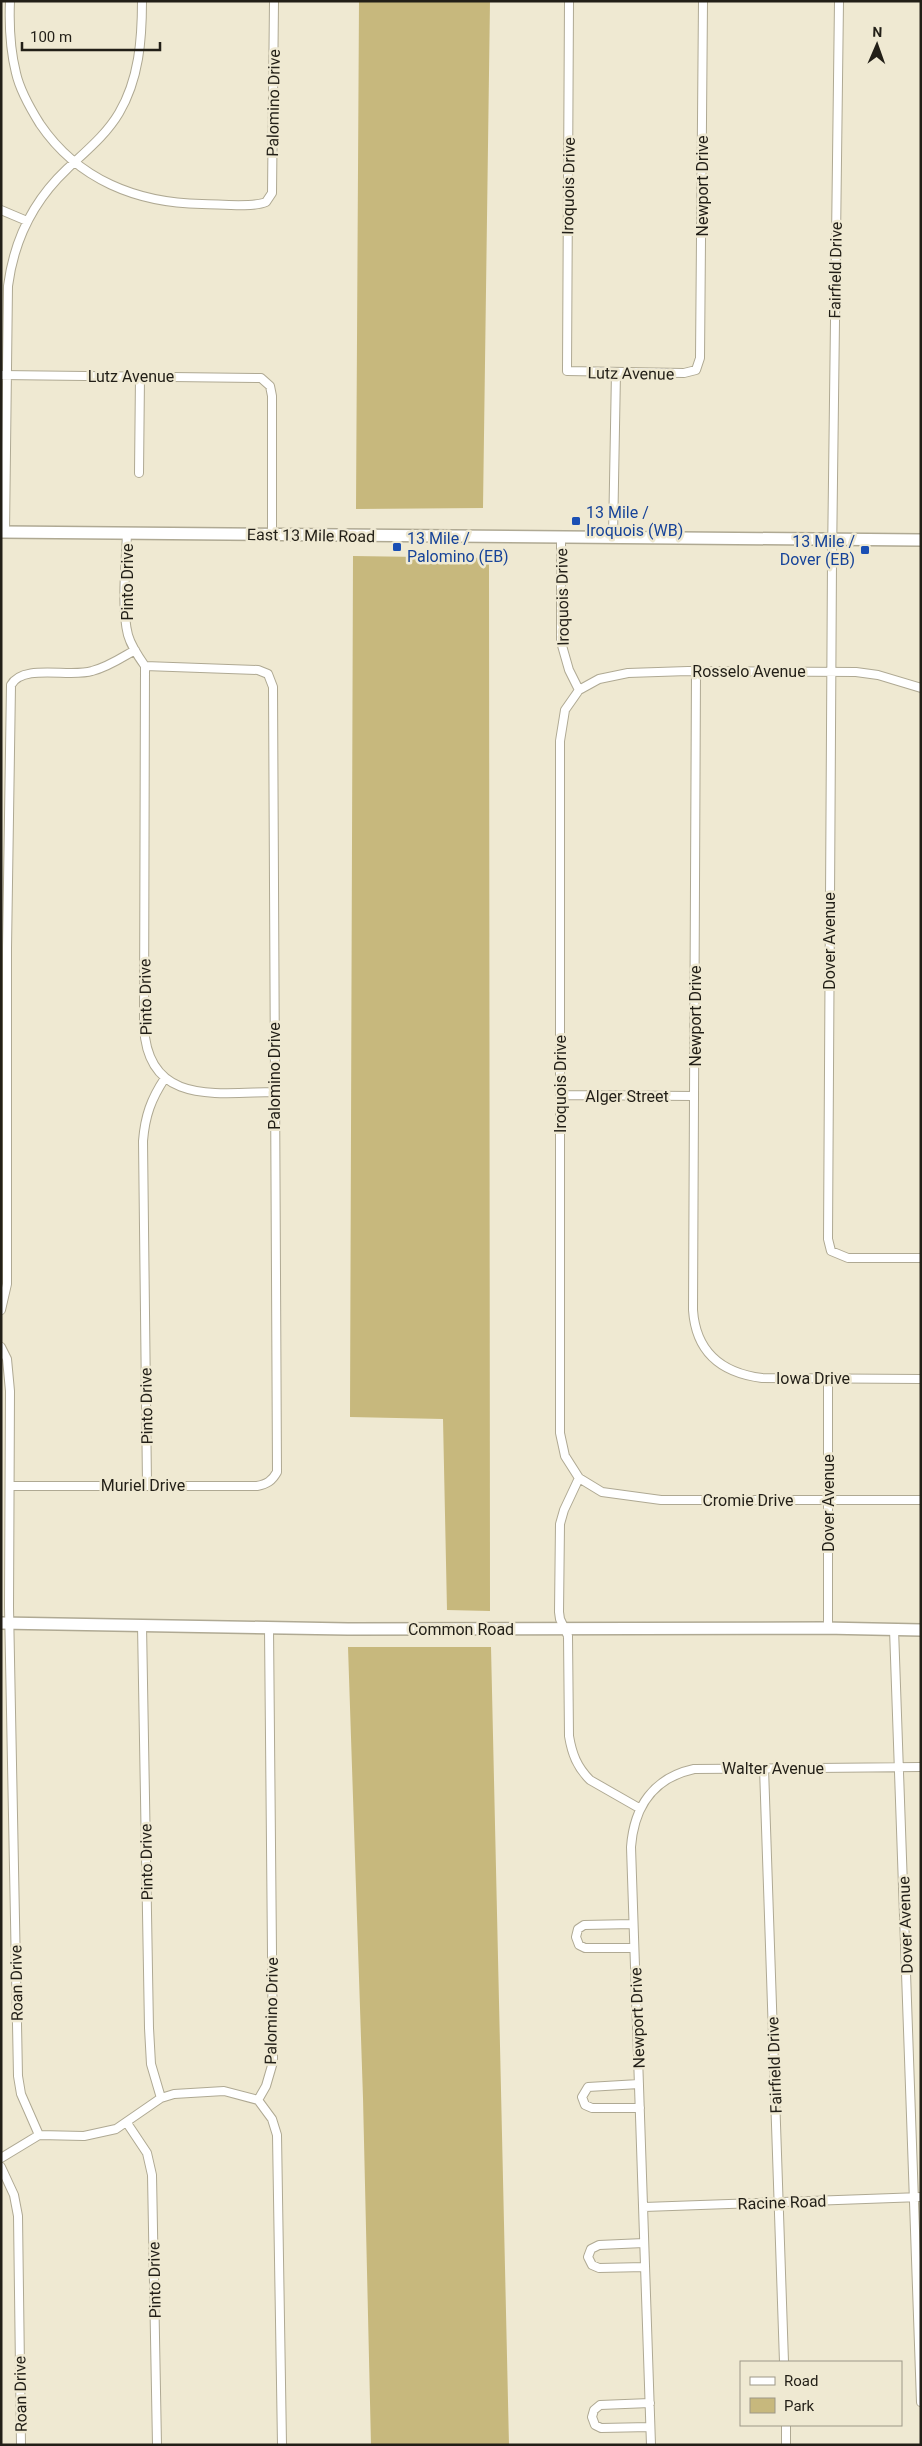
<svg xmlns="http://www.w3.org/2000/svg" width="922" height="2446" font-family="Roboto,sans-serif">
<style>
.green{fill:#c7b87d}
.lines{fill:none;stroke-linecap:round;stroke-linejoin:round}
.street-casing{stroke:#afa993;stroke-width:10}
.secondary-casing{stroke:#afa993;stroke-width:14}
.street{stroke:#fff;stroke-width:8}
.secondary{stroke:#fff;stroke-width:11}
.transit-dot{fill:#1a4fb4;stroke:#efe9d2;stroke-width:2}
.labels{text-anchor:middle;stroke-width:5;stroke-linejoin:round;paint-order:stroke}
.street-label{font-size:16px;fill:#221f17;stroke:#efe9d2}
.transit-label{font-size:16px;fill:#164399;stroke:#efe9d2;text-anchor:start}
</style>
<rect width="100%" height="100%" fill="#efe9d2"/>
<path class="green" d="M359,1H490L483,508L356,509Z
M353,556L489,558L490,1611L447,1610L443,1419L350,1417Z
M348,1647H491L509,2445H371L363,2098Z"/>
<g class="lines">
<defs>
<path id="street" d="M10,1C9,25 10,49 16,73C20,91 30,108 40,124C78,180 137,203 202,204C219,204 252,208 266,202L272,193L274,1
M569,1L567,371L684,373L696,370L700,358L703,1
M839,1L832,560L828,1239L831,1251L848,1258H921
M1,210L27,221
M1,375L261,378L270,386L272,396V534
M139,473L140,376
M5,532L8,286C14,240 33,201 67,169C86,151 106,135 119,113C139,79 142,40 142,1
M127,533C126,562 121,608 128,635C131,646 138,656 145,666L144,1027C148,1105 215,1093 273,1092
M561,537V642L569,670L579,690L565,710L560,741V1433L565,1456L579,1478L564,1510L560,1524L559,1612L560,1619L568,1636L569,1736C572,1754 577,1767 590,1780L639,1808
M613,538L616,372
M696,671L693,1310C696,1353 722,1373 762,1378L921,1379
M579,690L599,679L628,673L688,671L856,672L878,675L921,688
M560,1095L694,1096
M1,1310L7,1284V948L11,685C23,663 70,678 92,671C108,667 121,658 135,650
M1,1347L7,1359L10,1391L9,1607L18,2076L21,2094L39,2135
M579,1478L602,1492L661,1500H921
M147,1485L143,1141C145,1116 151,1099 165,1078
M10,1486H257C267,1484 272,1481 277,1472L273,687L268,674L258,670L145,666
M142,1625L149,2028L151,2064L161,2098
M828,1628V1378
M894,1629L921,2402
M764,1768L784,2362
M633,1924L584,1925L578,1929L576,1937L579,1945L585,1948H634
M639,2084L588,2087L582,2097L585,2105L592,2108H640
M258,2100L266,2086L273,2062L269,1628
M258,2100L272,2119L277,2135L282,2445
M127,2123L147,2153L152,2175L157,2445
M1,2158L39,2135L84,2136L116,2129L161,2098L174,2094L224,2091L258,2100
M1,2167L14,2195L18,2216L21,2445
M644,2207L921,2197
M644,2243L599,2245L591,2249L588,2257L592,2265L599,2268L645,2267
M650,2403L600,2405L594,2410L592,2417L595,2425L601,2428L650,2427
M786,2425V2445
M651,2445L631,1847C634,1807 653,1778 694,1769L921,1767"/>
<path id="secondary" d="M1,532L921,540
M1,1623L348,1629L824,1628L921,1630"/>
</defs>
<use href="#street" class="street-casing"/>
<use href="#secondary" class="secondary-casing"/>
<use href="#street" class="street"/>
<use href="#secondary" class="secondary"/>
</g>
<g class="transit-dot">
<rect x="571" y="516" width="10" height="10" rx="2.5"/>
<rect x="392" y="542" width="10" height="10" rx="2.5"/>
<rect x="860" y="545" width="10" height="10" rx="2.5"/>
</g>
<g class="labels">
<g class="street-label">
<text transform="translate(273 103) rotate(-89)" y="6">Palomino Drive</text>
<text transform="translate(568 186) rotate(-89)" y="6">Iroquois Drive</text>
<text transform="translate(702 186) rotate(-90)" y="6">Newport Drive</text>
<text transform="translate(835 270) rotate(-89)" y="6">Fairfield Drive</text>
<text transform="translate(631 373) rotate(1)" y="6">Lutz Avenue</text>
<text x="131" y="382">Lutz Avenue</text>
<text transform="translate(311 535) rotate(1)" y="6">East 13 Mile Road</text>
<text transform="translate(127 582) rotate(-90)" y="6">Pinto Drive</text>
<text transform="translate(562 597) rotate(-91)" y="6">Iroquois Drive</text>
<text x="749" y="677">Rosselo Avenue</text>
<text transform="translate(829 941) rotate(-90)" y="6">Dover Avenue</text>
<text transform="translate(145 997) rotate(-91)" y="6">Pinto Drive</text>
<text transform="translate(695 1016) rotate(-90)" y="6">Newport Drive</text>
<text transform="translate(274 1076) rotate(-90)" y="6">Palomino Drive</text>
<text transform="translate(560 1084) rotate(-90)" y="6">Iroquois Drive</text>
<text x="627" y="1102">Alger Street</text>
<text x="813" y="1384">Iowa Drive</text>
<text transform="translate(146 1406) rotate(-91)" y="6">Pinto Drive</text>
<text x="143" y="1491">Muriel Drive</text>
<text x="748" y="1506">Cromie Drive</text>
<text transform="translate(828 1503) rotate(-90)" y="6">Dover Avenue</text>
<text x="461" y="1635">Common Road</text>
<text x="773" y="1774">Walter Avenue</text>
<text transform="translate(146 1862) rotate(-91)" y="6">Pinto Drive</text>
<text transform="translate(905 1925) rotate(-92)" y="6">Dover Avenue</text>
<text transform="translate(16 1983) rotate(-91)" y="6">Roan Drive</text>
<text transform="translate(271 2011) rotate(-89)" y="6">Palomino Drive</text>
<text transform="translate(637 2018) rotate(-92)" y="6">Newport Drive</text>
<text transform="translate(774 2065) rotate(-92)" y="6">Fairfield Drive</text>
<text transform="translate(782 2202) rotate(-2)" y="6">Racine Road</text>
<text transform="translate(154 2280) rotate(-91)" y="6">Pinto Drive</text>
<text transform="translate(20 2394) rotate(-91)" y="6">Roan Drive</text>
</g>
<g class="transit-label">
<text x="586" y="518">13 Mile /<tspan x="586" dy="18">Iroquois (WB)</tspan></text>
<text x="407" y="544">13 Mile /<tspan x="407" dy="18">Palomino (EB)</tspan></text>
<text x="855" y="547" text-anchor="end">13 Mile /<tspan x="855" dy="18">Dover (EB)</tspan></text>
</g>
</g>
<rect width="922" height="2446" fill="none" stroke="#221f17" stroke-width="5"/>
<rect x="740" y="2361" width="162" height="65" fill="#efe9d2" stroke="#9d9887"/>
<rect x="750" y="2377" width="25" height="8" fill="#ffffff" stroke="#9d9887"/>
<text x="784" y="2386" font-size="15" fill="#221f17">Road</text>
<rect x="750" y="2398" width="25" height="15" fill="#c7b87d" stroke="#9d9887"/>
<text x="784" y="2411" font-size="15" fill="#221f17">Park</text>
<g transform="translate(877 45) rotate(2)" stroke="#efe9d2" stroke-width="4" paint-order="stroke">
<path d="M0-4L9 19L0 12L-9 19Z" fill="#221f17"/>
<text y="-8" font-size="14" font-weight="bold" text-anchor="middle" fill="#221f17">N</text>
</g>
<path d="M22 42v8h138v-8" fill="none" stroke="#221f17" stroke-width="2.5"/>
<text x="30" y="42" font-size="15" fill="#221f17" stroke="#efe9d2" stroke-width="4" paint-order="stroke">100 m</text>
</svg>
